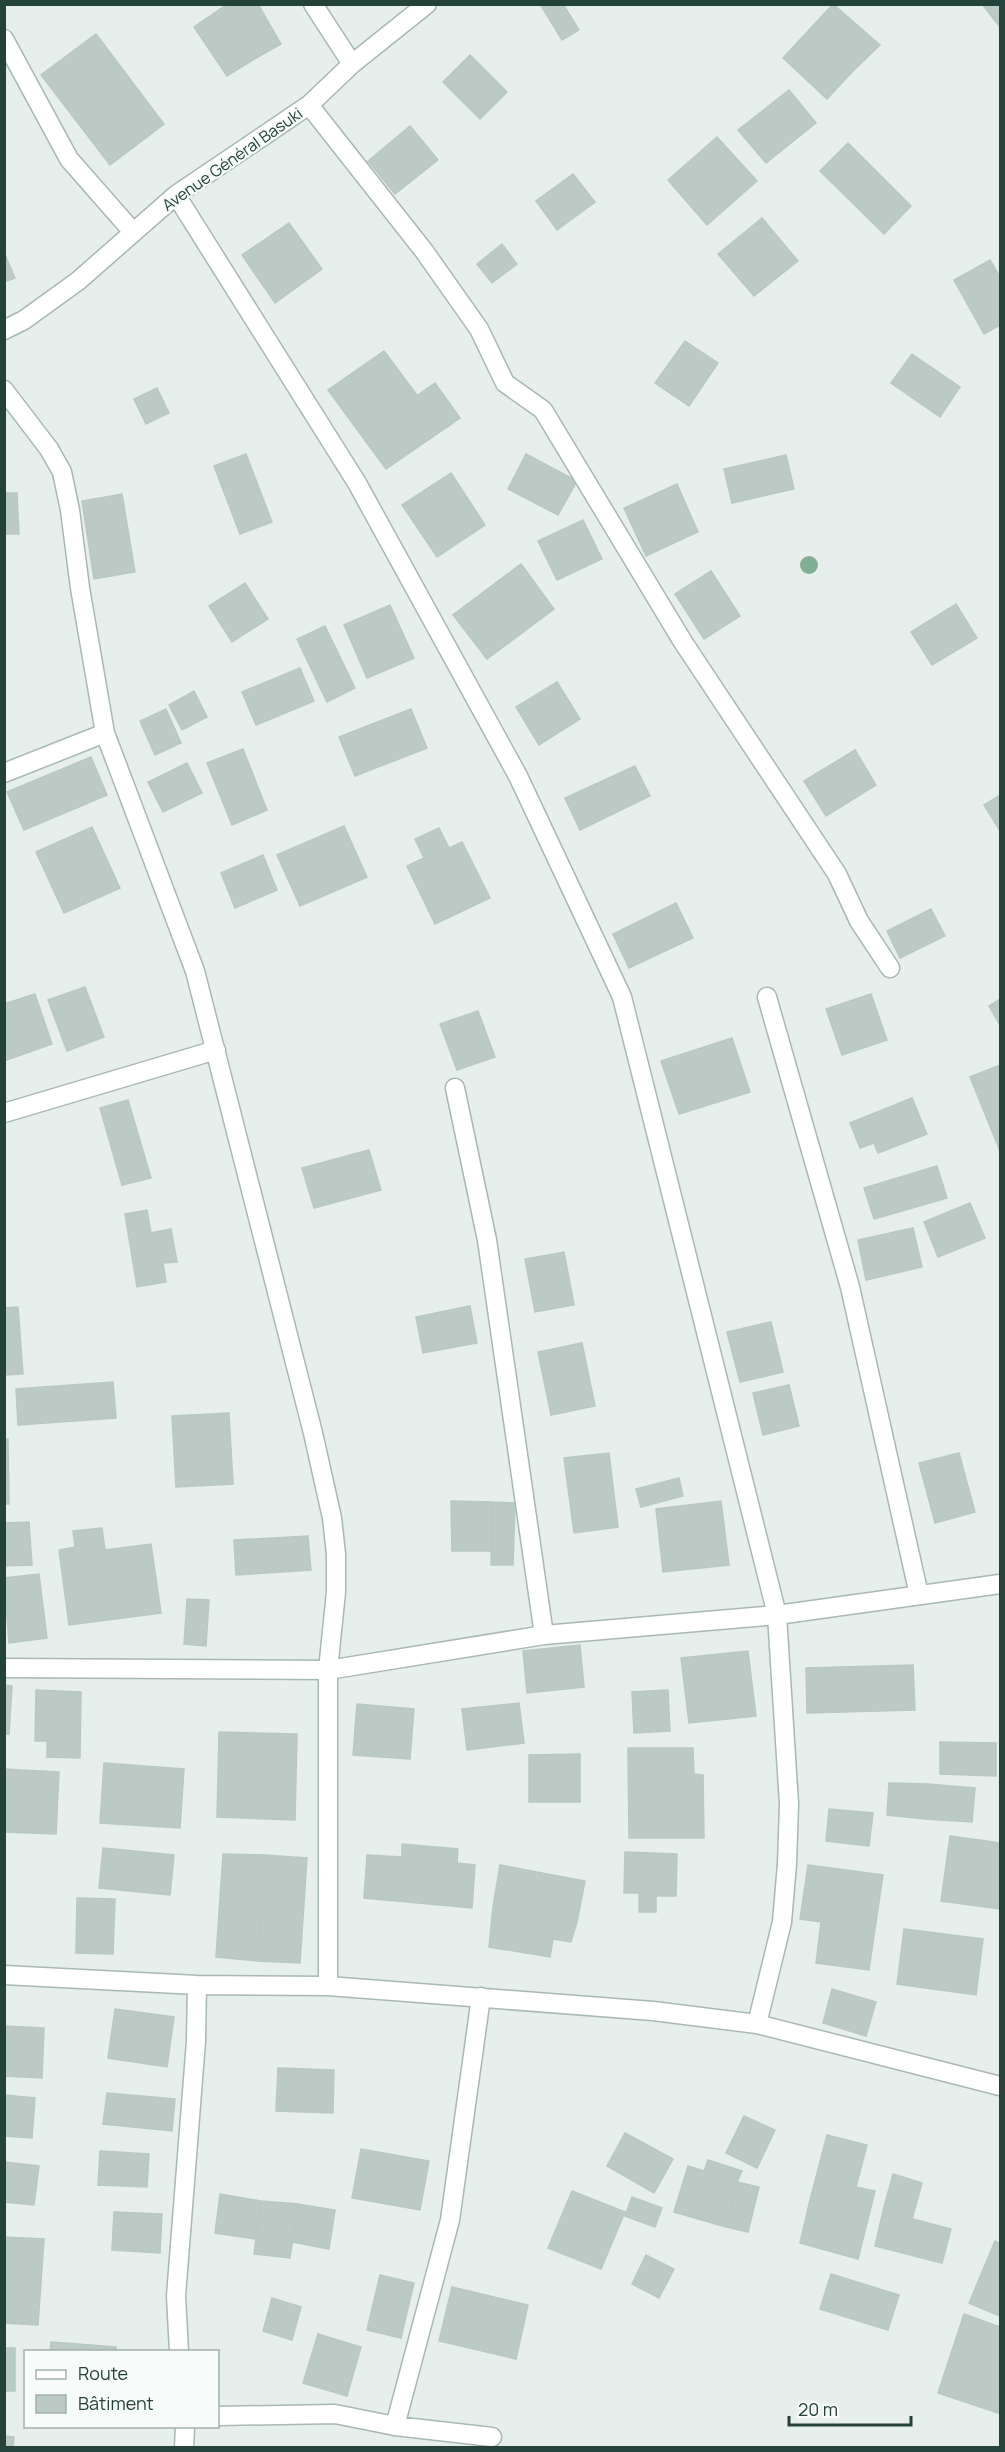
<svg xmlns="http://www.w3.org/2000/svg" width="1005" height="2452" font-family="Manrope,sans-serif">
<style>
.building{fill:#bbcac4;stroke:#b8c9c2;stroke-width:1.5}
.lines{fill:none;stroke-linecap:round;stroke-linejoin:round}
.minor-casing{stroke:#a8b8b2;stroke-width:21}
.minor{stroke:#fff;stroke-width:18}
.tree{fill:#80af93}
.labels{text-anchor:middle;stroke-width:4.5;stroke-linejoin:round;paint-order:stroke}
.street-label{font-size:16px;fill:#24423a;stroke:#f7fbf9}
</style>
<rect width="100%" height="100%" fill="#e6efeb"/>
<path class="building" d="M258,4L281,44L258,57L226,5Z
M540,4H563L579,30L562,40Z
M833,4L880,45L853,71L809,30Z
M982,4H1000V27Z
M226,5L258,57L227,76L194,27Z
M809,30L853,71L827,99L783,58Z
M96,34L164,124L110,165L41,75Z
M470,55L507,92L480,119L443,82Z
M789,90L816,123L766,163L738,130Z
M410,126L438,160L395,194L368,161Z
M717,137L757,181L707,225L668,180Z
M848,143L911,206L884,234L820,171Z
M573,174L595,202L557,230L536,201Z
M762,218L798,261L754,296L718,254Z
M289,223L322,269L275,303L242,255Z
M502,244L517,264L492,283L477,264Z
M4,252L15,278L4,282Z
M990,260L1000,277V325L984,334L954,280Z
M685,341L718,363L689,406L655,383Z
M384,351L417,395L361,435L328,390Z
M912,354L960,387L940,417L891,383Z
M435,383L460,418L386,469L361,435Z
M157,388L169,413L146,424L134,399Z
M246,454L272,522L240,534L214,466Z
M526,454L577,481L558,515L508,489Z
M786,455L794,489L732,503L724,469Z
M451,473L485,525L437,557L402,505Z
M677,484L698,532L646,556L624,508Z
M4,493H17L19,534H4Z
M122,494L135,572L94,579L82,501Z
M583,520L602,559L557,580L538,541Z
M521,564L554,609L487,659L453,615Z
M711,571L740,616L704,639L675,594Z
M245,583L268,619L232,642L209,606Z
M956,604L977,638L932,665L911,632Z
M390,605L414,658L367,678L344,625Z
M325,626L355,688L327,702L297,639Z
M300,668L314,701L256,725L242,692Z
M557,682L580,719L539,745L516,707Z
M194,691L207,717L182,730L169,705Z
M166,709L181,743L155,755L140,721Z
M411,709L427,748L355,776L339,737Z
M243,749L267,810L232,825L207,763Z
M855,750L876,785L826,816L804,781Z
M91,757L107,795L24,830L7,792Z
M187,763L202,793L163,812L148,782Z
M635,766L650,796L580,830L565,798Z
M1000,795V828L999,829L984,805Z
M344,826L367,877L300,906L277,855Z
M92,827L120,888L64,913L36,852Z
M439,828L449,848L462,842L490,898L435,924L407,866L424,858L415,839Z
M263,855L277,890L235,908L221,873Z
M676,903L693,938L629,968L613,934Z
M931,909L945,936L900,958L887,931Z
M85,987L104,1037L67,1051L48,1000Z
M35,994L52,1044L4,1061V1004Z
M871,994L887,1040L842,1055L826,1009Z
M1000,999V1025L989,1006Z
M478,1011L495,1057L457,1070L440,1024Z
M732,1038L750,1092L679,1114L661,1061Z
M1000,1065V1151L970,1077Z
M912,1098L927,1134L878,1153L874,1143L860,1148L850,1123Z
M128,1100L151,1178L122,1185L100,1108Z
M369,1150L381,1190L314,1208L302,1168Z
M937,1166L947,1198L874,1219L864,1188Z
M970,1203L985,1238L938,1257L924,1222Z
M147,1210L151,1233L171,1229L177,1262L163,1263L166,1282L137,1287L125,1214Z
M913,1228L922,1267L866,1280L858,1240Z
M564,1252L574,1305L535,1312L525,1259Z
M470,1306L477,1343L423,1353L416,1317Z
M18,1307L23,1374L4,1375V1308Z
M771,1322L783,1372L740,1382L727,1332Z
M582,1343L595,1406L551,1415L538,1352Z
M113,1382L116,1418L18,1425L16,1389Z
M789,1385L799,1426L763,1435L753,1393Z
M229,1413L233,1484L176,1487L172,1416Z
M4,1439H8L9,1504H4Z
M609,1453L618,1527L574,1533L564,1458Z
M959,1453L975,1512L935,1523L919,1463Z
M679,1478L683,1496L641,1507L636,1489Z
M451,1501L492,1502V1551H452Z
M721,1501L729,1565L663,1572L656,1509Z
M492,1502L515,1503L513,1565H491Z
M29,1522L32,1565L4,1566V1523Z
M102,1528L105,1550L151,1544L161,1613L69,1625L59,1550L75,1547L73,1531Z
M308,1536L311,1570L236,1575L234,1540Z
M39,1574L47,1638L9,1643L4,1578Z
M187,1599L209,1600L206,1646L184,1644Z
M580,1645L584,1687L527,1693L523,1651Z
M748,1651L756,1716L689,1723L681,1658Z
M913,1665L915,1710L807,1713L806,1668Z
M4,1685L12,1686L9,1734H4Z
M36,1690L81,1692L80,1758L47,1757V1741H35Z
M668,1690L670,1731L634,1733L632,1692Z
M519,1703L524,1743L467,1750L462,1709Z
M357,1704L414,1709L410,1759L353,1755Z
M219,1732L297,1734L295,1820L217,1817Z
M940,1742L996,1743V1776L940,1774Z
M628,1748H693L694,1774L703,1775L704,1838H629Z
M580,1754V1802H529V1755Z
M104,1763L184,1769L180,1828L100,1823Z
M4,1769L59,1772L56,1834L4,1832Z
M889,1783L928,1784L925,1819L887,1815Z
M928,1784L975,1788L972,1822L925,1819Z
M829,1809L873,1813L869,1846L826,1841Z
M950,1836L1000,1843V1909L941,1901Z
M402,1844L458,1849L457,1863L475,1865L472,1908L364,1898L367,1855L402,1857Z
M103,1848L174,1855L170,1895L99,1888Z
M625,1852L677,1854L676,1896H656V1912H639V1893H624Z
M223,1854L264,1855L258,1961L216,1957Z
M264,1855L307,1858L300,1963L258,1961Z
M500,1865L585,1881L577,1922L493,1907Z
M808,1865L883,1875L875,1929L800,1919Z
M77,1898L115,1899L113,1954L76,1953Z
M493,1907L577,1922L571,1942L553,1939L550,1957L489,1947Z
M821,1922L875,1929L869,1970L816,1963Z
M904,1929L983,1939L976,1995L897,1984Z
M832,1989L876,2002L866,2036L823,2023Z
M115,2009L174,2017L167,2067L108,2058Z
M4,2026L44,2028L42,2078L4,2076Z
M278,2068L334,2070L333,2113L276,2111Z
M107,2093L175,2099L172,2131L103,2124Z
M4,2095L35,2098L32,2138L4,2136Z
M744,2116L775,2130L757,2168L726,2153Z
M625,2133L673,2159L654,2193L607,2166Z
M827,2135L867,2145L856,2187L875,2191L869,2215L810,2200Z
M361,2149L429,2161L420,2210L352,2198Z
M100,2151L149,2154L147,2187L98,2185Z
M708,2160L742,2171L737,2182L726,2227L674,2212L688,2166L704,2171Z
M4,2162L39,2166L34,2205L4,2202Z
M893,2174L922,2183L912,2219L883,2211Z
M737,2182L759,2187L748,2232L726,2227Z
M572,2191L625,2212L601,2269L548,2248Z
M220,2194L261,2201L255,2239L215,2233Z
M632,2197L662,2208L655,2227L625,2216Z
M810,2200L869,2215L858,2259L800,2243Z
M261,2201L298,2204L290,2258L254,2254Z
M298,2204L335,2210L329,2249L292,2242Z
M883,2211L951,2229L942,2263L875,2246Z
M114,2212L162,2214L160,2253L112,2250Z
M4,2237L44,2239L38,2325L4,2323Z
M995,2241L1000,2244V2316L969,2303Z
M646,2255L674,2269L659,2298L632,2284Z
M831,2274L899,2295L888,2330L820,2309Z
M380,2275L414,2283L401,2338L367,2330Z
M452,2287L528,2305L516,2359L439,2341Z
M272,2298L301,2307L292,2340L263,2331Z
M964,2314L1000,2327V2406L998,2413L938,2393Z
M318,2334L361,2347L347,2396L303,2383Z
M51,2342L116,2347V2352H50Z
M4,2348H15V2391H4Z
M4,2436L14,2437L13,2448H4Z"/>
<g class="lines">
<defs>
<path id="minor" d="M313,4L352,64
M4,39L69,159L133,232
M309,105L424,251L479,329L505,383L543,410L683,642L837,874L859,921L890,968
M176,195L357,483L518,776L622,997L777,1615L789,1804L787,1864L782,1922L757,2024
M4,330L24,320L78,281L176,195L309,105L352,64L427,4
M4,390L49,449L62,472L70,510L80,588L105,733L195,971L313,1433L332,1518L336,1554V1592L328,1670V1986
M4,773L105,733
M767,997L850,1287L919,1595
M455,1088L487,1240L544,1635
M4,1113L216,1050
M4,1668L328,1670L544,1635L777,1615L1000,1584
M4,1975L197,1985L328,1986L653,2011L757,2024L1000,2086
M179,2352L176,2296L196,2041L197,1985
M218,2416L335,2414L395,2426L492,2437
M395,2426L450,2220L481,1997
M184,2448L185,2426"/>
</defs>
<use href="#minor" class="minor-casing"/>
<use href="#minor" class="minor"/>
</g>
<circle class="tree" cx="809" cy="565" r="9"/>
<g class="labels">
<g class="street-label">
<text transform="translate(232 159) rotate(-35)" y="6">Avenue Général Basuki</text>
</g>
</g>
<rect width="1005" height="2452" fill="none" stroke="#24423a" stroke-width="12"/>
<rect x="24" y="2350" width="195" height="78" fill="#f7fbf9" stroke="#a3b1ad" stroke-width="1.5"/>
<rect x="36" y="2370" width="30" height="9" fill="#ffffff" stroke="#a3b1ad" stroke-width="1.5"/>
<text x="78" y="2380" font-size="18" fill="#24423a">Route</text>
<rect x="36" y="2395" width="30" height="18" fill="#bbcac4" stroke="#a3b1ad" stroke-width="1.5"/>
<text x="78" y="2410" font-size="18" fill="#24423a">Bâtiment</text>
<path d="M789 2416v9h122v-9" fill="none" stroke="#24423a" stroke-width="3"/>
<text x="798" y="2416" font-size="18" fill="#24423a" stroke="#f7fbf9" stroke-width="4.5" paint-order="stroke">20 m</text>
</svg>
